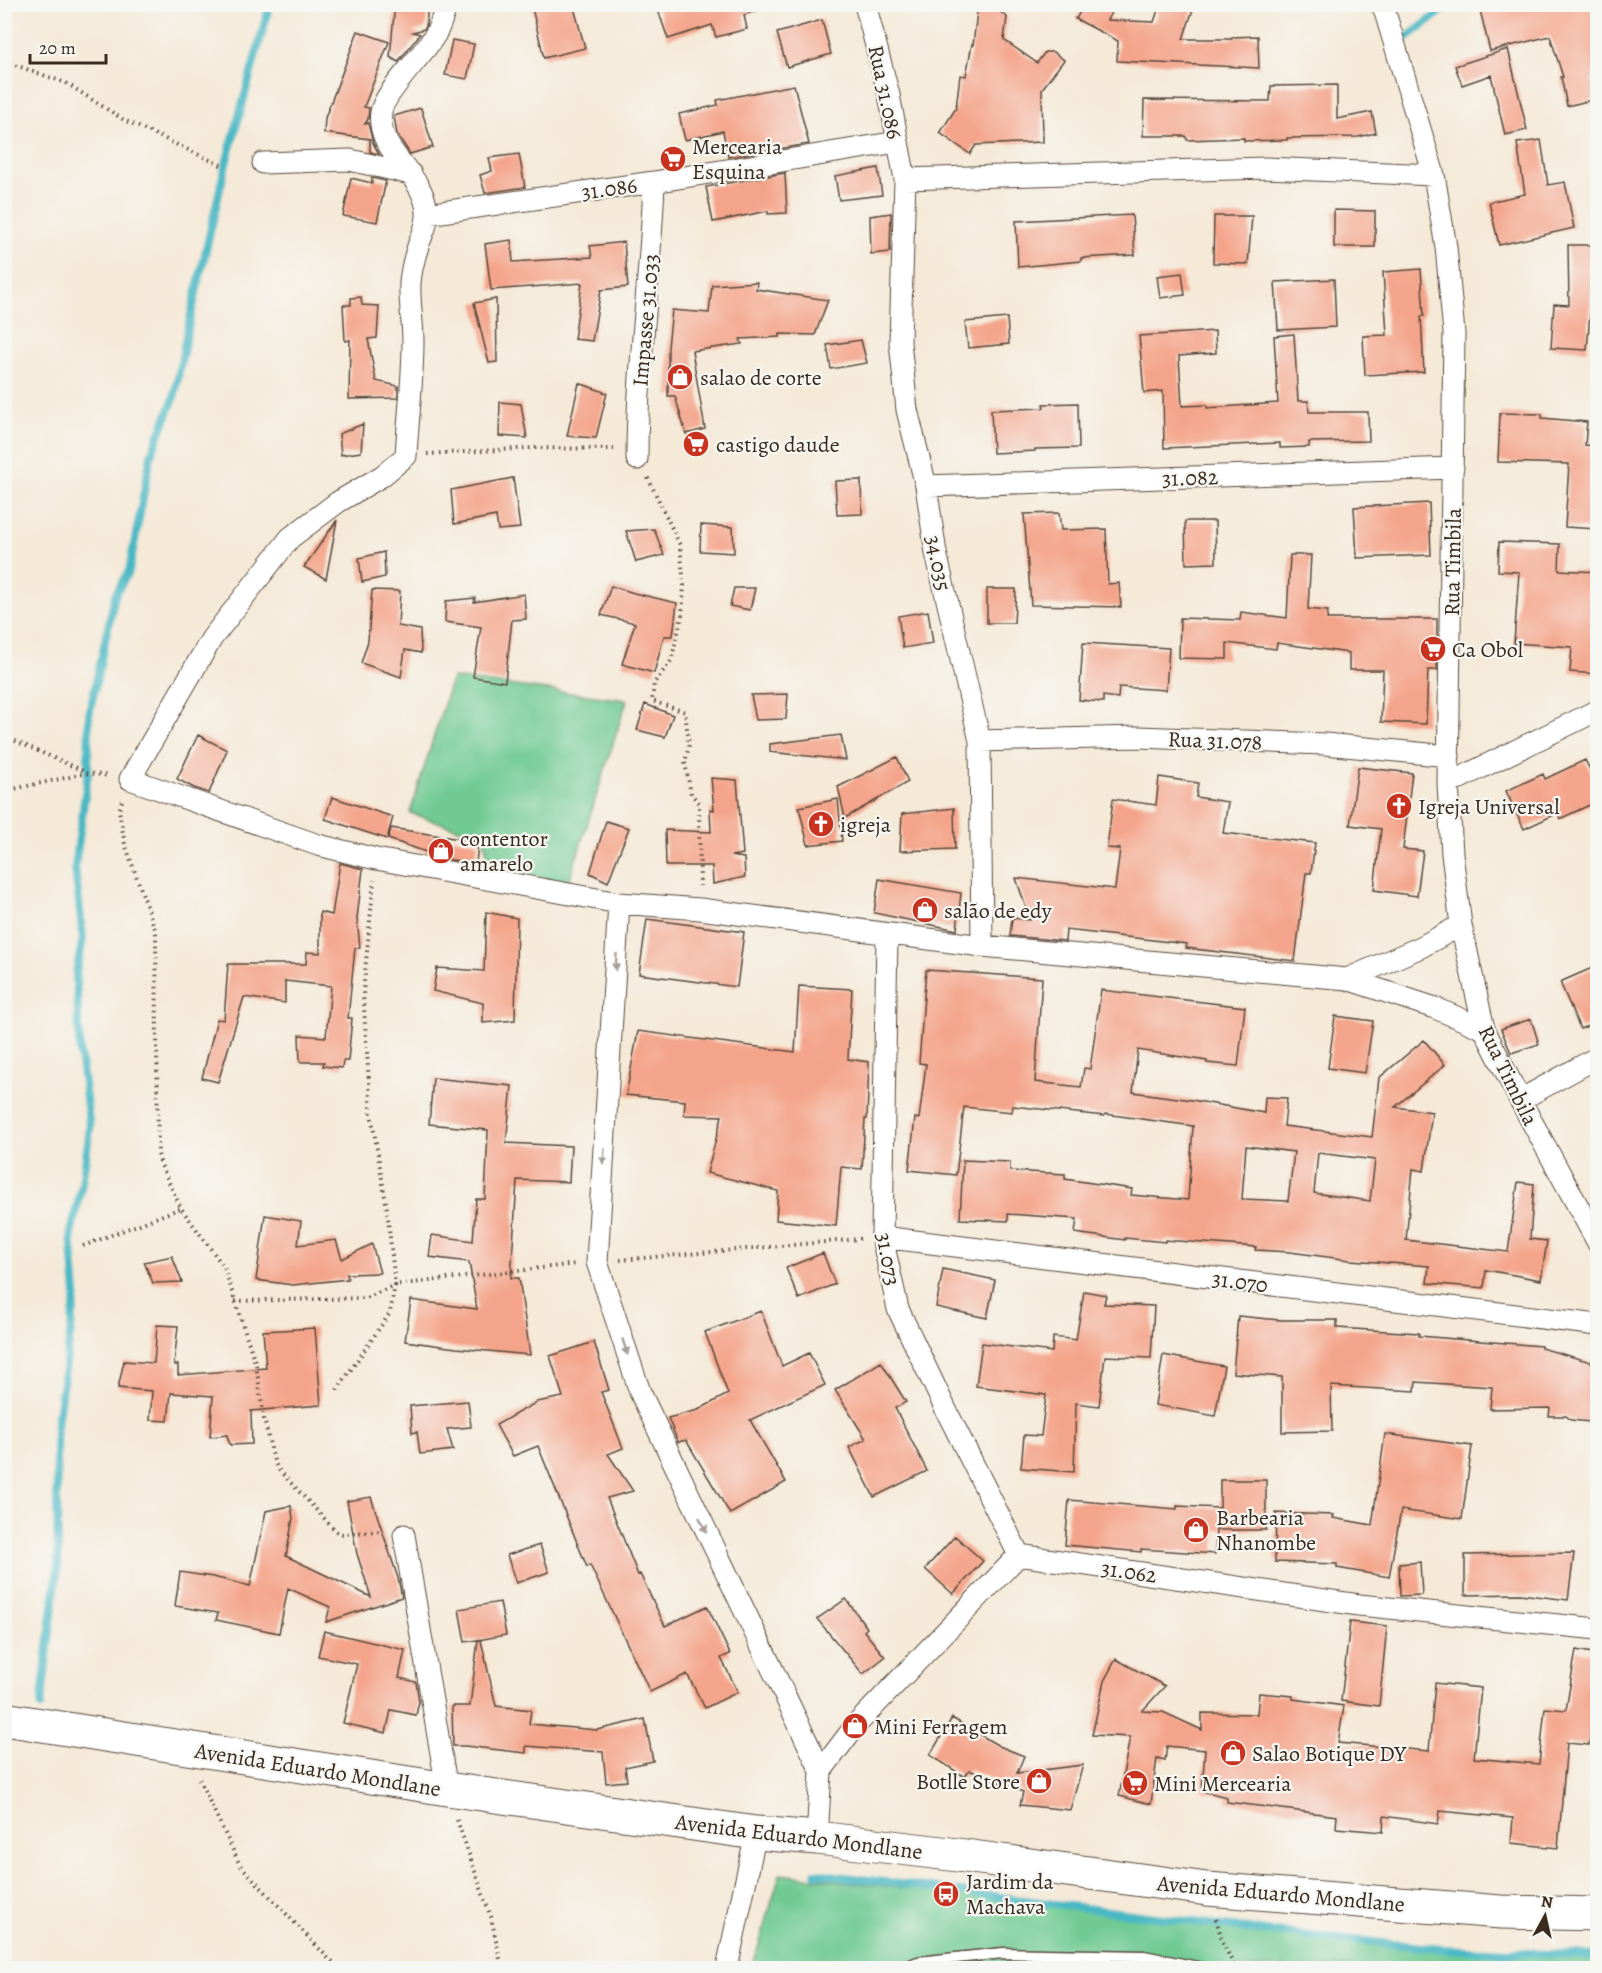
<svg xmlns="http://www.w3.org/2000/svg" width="1602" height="1973" font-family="Alegreya,serif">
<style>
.green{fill:#70ca92;stroke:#567a58;stroke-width:1.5}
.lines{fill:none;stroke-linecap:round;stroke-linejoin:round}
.stream{stroke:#4ab8c4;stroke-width:8}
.building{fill:#f4a48a;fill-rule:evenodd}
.lane-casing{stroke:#57473a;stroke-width:13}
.street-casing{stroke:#57473a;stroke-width:23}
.primary-casing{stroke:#57473a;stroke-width:35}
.path{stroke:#57473a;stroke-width:4;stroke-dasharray:1.5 4.5;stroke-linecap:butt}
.lane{stroke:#fff;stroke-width:10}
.street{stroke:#fff;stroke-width:21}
.primary{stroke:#fff;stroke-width:33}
.oneway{fill:#a79f9a}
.labels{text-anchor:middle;stroke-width:4.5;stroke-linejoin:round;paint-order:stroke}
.street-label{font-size:22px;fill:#3b2a1e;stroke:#f6f6f2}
.poi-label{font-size:22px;fill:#3b2a1e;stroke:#f6f6f2;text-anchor:start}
</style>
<rect width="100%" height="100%" fill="#f6f6f2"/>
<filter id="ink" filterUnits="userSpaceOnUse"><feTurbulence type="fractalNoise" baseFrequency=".0167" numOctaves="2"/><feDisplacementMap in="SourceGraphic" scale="12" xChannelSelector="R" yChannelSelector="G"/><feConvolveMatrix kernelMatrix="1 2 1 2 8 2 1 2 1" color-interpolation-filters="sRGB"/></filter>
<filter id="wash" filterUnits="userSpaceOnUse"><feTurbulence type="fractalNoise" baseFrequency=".008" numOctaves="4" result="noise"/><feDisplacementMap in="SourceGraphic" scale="24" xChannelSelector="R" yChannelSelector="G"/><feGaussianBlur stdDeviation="1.35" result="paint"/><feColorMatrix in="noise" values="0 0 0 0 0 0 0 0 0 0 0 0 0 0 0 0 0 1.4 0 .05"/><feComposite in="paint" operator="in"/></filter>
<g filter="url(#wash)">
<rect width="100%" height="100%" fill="#f5e9d7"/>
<path class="green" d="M452,678L627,700L568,884L489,869L484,837L410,813Z
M780,1874L1437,1949L1598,1954L1597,1968H752Z"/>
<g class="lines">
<path class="stream" d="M1397,45L1451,4
M41,1706L58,1565L56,1430L76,1295L71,1233L82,1184L90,1128L80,1054L76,973L83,938L75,867L88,773L89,715L115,595L129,571L151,455L174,398L186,337L225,167L270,4
M815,1873L1255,1930L1442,1949L1598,1956"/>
</g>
<g id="blocks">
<path class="building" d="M395,4H428L426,26L424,29L413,32L420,34L398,62L390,57Z
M531,4H573L585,48L544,58Z
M656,4H762V9L744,15L747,29L716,37L712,25L668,39Z
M978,4H990L1007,17L1004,40L1037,63L1045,52H1053L1064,60L1042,89L1043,142L976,145L970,154L940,133L956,108L960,75L966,76L972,44L973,45Z
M1084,4H1116L1107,20L1154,22L1160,4H1195L1183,39H1232V37L1258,36L1259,68L1117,61L1118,41L1074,18L1076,19Z
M1499,4H1598V78L1592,79L1596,99L1567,106L1561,77H1563L1550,36L1490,51L1480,10Z
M822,20L831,54L787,67L777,33Z
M358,31L389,42L364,107L369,108L368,119L365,124L368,123L373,143L379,154L370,152V139L324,133L325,118Z
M452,40L474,44L467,79L445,75Z
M1508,49L1527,130L1505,135L1491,75L1462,85L1455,66Z
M794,85L809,144L728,157L723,131L685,140L679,114L718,105L717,100Z
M1337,85V119L1372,112L1376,133L1358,137L1287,138V140L1244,141V138L1187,140L1186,136H1143L1144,100L1270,101L1271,86Z
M421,108L433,147L410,154L397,134L394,116Z
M1541,140L1548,185L1565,182L1574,228L1499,245L1489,202L1525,194L1517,143Z
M519,154L525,187L485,193L480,175L492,171L489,158Z
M878,168L882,195L839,200L835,176Z
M785,173L787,213L768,214V211L713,222L706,187Z
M351,178L372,183V178L386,181L377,222L343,216Z
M1334,210L1375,211V247H1334Z
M891,213L890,252L871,254L870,216Z
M1132,215L1135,255L1081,258V261L1018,267L1016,221Z
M1214,216H1252L1248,264L1213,263Z
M511,240L513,262L592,257L590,246L624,242L628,287L601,290L592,341L574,339L582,283L491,290L485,244Z
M1568,245H1598V278H1593L1587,350L1551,348L1554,304L1569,305Z
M1421,269L1424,316H1421L1424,372L1365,375L1363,336L1387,335L1383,272Z
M1182,273L1185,295L1160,298L1157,276Z
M1334,279L1336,327L1278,330L1275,282Z
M757,282L756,289L828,300L815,335L780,334V337L740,339L742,344L692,351L705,429L686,434L675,396H668V347L672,310L709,313L712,285Z
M361,297L362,305L379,306L377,338L368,339L376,381L398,386V398L349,399L350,340L345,341L343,305H351V298Z
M496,299L497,362L489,363L474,303Z
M1007,318L1009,344L968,348L965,322Z
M1215,331L1216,353L1179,356L1182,406L1207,405V408L1278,403L1274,336L1294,334L1298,401H1308L1309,412H1368L1369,441L1309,442V447L1280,448V443L1164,448L1163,391L1144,393L1139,336Z
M861,340L867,363L831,369L827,345Z
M579,383L607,393L596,438L567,436Z
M500,402L521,404L527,438L499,436Z
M1078,403L1079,448L1035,449V451L993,453L991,410L1044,408L1043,404Z
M1500,413L1542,414V418L1587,422L1585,445L1598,446V529L1565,527L1569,464L1498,462Z
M363,424L361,452L341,455L339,434Z
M513,478L520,528L498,530L496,516L454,524L451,490Z
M861,480L862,514L837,515L835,481Z
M1429,503L1431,555L1357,558L1354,507Z
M1059,513L1061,530L1106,529L1108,584L1119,583L1121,607L1031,605L1024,514Z
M337,520L326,579L304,567Z
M1185,521H1215L1216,563L1186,564Z
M701,525L733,527L734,553L700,551Z
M654,529L664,555L636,562L626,531Z
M1499,542L1560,544L1559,570L1598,572V674L1570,672L1572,647L1514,643L1519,572L1498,571Z
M384,552L385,577L362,582L359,558Z
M1290,555H1311L1308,609L1328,611L1327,619H1437V670H1428L1426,724L1381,722L1383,670H1349V653L1277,643L1276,649L1227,643V659L1179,658L1180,618L1240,620L1241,612L1287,618Z
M611,586L634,593L677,603L673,636H664L654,673L622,664L635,623L601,615Z
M734,588H755L750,610L730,606Z
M987,589H1016L1014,623H987Z
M372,590L400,591L398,626L420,630L421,653L405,650L401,677L361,663L368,641Z
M524,594L526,619L512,620L505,682L473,677L481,627L445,622L446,601L475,598L474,602Z
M928,611L933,643L903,648L898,616Z
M1083,643L1169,648L1166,690L1119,687L1118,698L1103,696V702L1079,700Z
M788,694L786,719L756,720L751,695Z
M645,704L673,715L665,737L637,730Z
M198,735L227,750L209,793L194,788L177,779Z
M841,735L846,760L770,752V744Z
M897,757L908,782L845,818L838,787Z
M1585,760L1598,785V801L1560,819L1558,813L1524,829L1506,791L1543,774L1545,779Z
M1358,767L1412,773L1403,849L1423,851L1417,896L1374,890L1381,829L1350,825Z
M1159,777L1198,783L1196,797L1228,802L1223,833L1315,843L1311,873H1306L1295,961L1186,948L1187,944L1066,930L1065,941L1010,936L1012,918L1030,920L1016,878L1115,889L1120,849L1107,848L1113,799L1156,805Z
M711,778L737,780L743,854L731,856L744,858L745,877L713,884L712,866H666L665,830L711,832L710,809L714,810Z
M332,797L393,817L387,839L325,819Z
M838,799L842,841L808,845L799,807Z
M954,808L955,849L900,851L902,814Z
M606,821L629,828L608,882L590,873Z
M391,828L478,842L476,864L447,859L388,839Z
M340,863L363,869L357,918L360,948H355L348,1018H352L348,1061H343L342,1068L323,1066L324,1062H300L299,1035L326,1037L331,986L285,981V1003L244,997L218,1082L202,1078L217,1019L224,1020L228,964H306L307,952L320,953V912L332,915Z
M879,879L961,893L957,930L874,913Z
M486,912L517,918L515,1020L483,1023V1003L433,991L437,968L484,971Z
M647,919L744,932L737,987L639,974Z
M1592,968L1598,982V1022L1580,1029L1560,982Z
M926,970L1042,978L1035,1082L1081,1087L1084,1068L1090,1069L1101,990L1245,1007L1238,1066L1207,1063V1061L1138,1050L1133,1092L1192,1100L1264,1113L1265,1097L1287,1098L1284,1126L1372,1137L1379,1078L1424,1040L1445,1065L1395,1107L1432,1112L1424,1171L1413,1169L1406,1240L1508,1252L1518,1182L1534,1184L1530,1239L1547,1241L1541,1280L1486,1270L1484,1288L1427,1283L1429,1266L1350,1260L1290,1252L1255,1250L1256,1247L1165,1240V1242L1125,1238V1240L1075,1233L1077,1219L1008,1214V1221L960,1219L963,1160L1010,1162V1171L1065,1174V1179L1132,1189L1131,1195L1188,1200L1193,1126L1105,1114L1104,1116L1013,1106L1012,1112L964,1107L956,1175L909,1170L915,1118L919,1119L926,1064L919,1063ZM1246,1146L1294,1152L1288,1201L1242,1199ZM1318,1153L1375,1160L1370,1201L1314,1193Z
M799,986L852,989L848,1059L869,1062L867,1119H865L862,1169L841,1167L836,1226L776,1220L778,1191L707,1173L722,1116L684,1115L685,1101L626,1095L638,1031L795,1052Z
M1335,1016L1373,1021L1365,1073L1328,1068Z
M1531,1019L1539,1044L1511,1053L1501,1029Z
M433,1078L512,1086L506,1143L571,1146L569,1182L517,1180L511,1278H519L530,1355L456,1348L405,1341L411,1300L477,1309L469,1262L429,1257L432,1235L473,1241L476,1199H485L488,1130L429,1124Z
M265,1215L301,1221L298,1245L336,1240L342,1259L372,1244L380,1273L347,1274L348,1279L293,1285L256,1280Z
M823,1253L835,1284L799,1299L786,1268Z
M172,1256L182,1282L153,1283L144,1262Z
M943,1269L995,1280L987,1318L936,1307Z
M1084,1291L1106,1295L1104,1304L1154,1306L1151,1358L1105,1356L1099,1406L1076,1403L1074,1472L1021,1468L1024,1435L1041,1436L1046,1395L976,1386L982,1343L1052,1352L1053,1337L1076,1340Z
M761,1311L782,1366L809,1353L825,1385L750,1420L786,1482L730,1514L686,1440L678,1442L668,1418L698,1410L728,1394L705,1332Z
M1238,1316L1280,1320H1337V1328L1419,1333V1336L1541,1346V1348L1598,1364V1382L1590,1422L1571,1420L1566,1416H1549L1550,1408L1490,1409L1492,1387L1416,1382L1415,1391L1331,1386L1332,1431L1282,1432V1377L1233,1373Z
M157,1325L178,1326L174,1365H178V1375L266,1368L263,1331L315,1328L321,1405L251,1411L252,1444L230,1445L227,1435L210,1437L213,1396L171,1393L168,1421L150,1420L152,1391L118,1388L124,1361L154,1363Z
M594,1342L609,1390L601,1392L623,1448L608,1454L633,1491L607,1498L638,1575L640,1574L665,1626L707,1606L730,1654L721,1658L738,1692L705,1708L687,1674L650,1692L590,1565L587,1567L538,1446L513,1456L496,1425L537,1402L563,1397L550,1356Z
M1163,1355L1224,1366L1215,1416L1155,1405Z
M881,1362L906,1402L895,1408L927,1471L874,1497L849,1447L866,1439L835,1390Z
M468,1401L471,1427L447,1429L453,1450L420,1454L417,1432L412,1433L410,1406Z
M1385,1434L1472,1446L1462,1519L1401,1510L1389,1577L1337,1568V1564L1275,1562L1276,1513L1334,1515L1333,1518L1372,1525Z
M1220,1480H1266V1530H1216L1215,1554L1141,1549V1552L1065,1545L1069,1500L1177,1509V1506L1220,1508Z
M371,1497L398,1578L402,1597L326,1622L330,1607L288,1588L279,1633L216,1620L218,1613L175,1606L180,1572L213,1577L250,1586L266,1511L291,1506L293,1518L286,1556L371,1597L357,1554L347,1501Z
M955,1536L983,1561L953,1594L925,1569Z
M540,1545L549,1572L516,1583L507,1555Z
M1574,1553L1568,1600L1520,1594L1465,1595V1555Z
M1420,1562L1422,1595L1400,1596L1399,1564Z
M846,1599L867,1628L864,1631L885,1657L863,1674L817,1619Z
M500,1602L506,1635L478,1640H481L496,1706L531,1710L529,1724L597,1730L645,1719L653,1761L625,1767L627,1781L606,1783L603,1752L526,1746V1753L465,1746H453L452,1706H470L478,1640L465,1642L459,1609Z
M1350,1622L1387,1626L1379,1706L1341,1701Z
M324,1631L405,1650L399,1678L416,1682L419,1702L416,1715L391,1710L386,1733L343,1723L357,1664L318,1656Z
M1576,1650L1598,1654V1713L1593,1712L1589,1745L1567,1743L1558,1848L1511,1843L1513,1818L1440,1811L1438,1824L1384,1816L1383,1832L1336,1828L1337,1816L1227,1802V1797L1202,1791L1205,1750L1167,1746L1165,1760L1157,1758L1151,1804L1119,1796L1130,1737L1092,1735L1104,1681L1116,1659L1165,1686L1142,1711L1163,1712L1202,1730V1713L1257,1714L1259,1693L1293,1696V1699L1344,1706L1338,1743L1429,1751L1435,1683L1481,1688L1474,1758L1539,1764L1545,1708L1566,1710Z
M952,1718L999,1746L1024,1756L1017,1773L1083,1765L1070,1810L1020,1805L1023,1792L969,1770L965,1777L930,1755Z"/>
</g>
</g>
<g filter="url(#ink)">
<use href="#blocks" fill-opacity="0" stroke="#57473a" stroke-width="1.5"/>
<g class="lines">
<defs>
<path id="lane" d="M903,1968L918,1962L1003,1953L1144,1956L1202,1968"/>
<path id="street" d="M447,4C443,15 440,29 433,38C422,56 383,94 381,112C375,152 424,172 427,212C428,224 423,233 419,243C415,255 411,270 410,283C409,302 413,322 413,342C413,380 408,418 406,456L382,476L338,502L290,538L212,638L130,779L318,845L376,859L619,903L700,909L982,946L1347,979L1435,1008L1484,1029
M865,4L889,95L905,179L900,342L907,410L926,486L936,553L980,741L982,946
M1381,4L1384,9L1434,175L1446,247L1454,333L1448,784L1452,854L1461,925L1484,1029L1520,1100L1598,1243
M263,163L350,160L411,174
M905,179L1265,168L1434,175
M427,214L654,182L897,142
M637,459C637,366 651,274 654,182
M926,486L1453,468
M980,741L1138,737L1325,744L1449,756
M1448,784L1598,710
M619,903L597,1262L640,1392L821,1771
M887,935L882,1237L898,1309L947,1412L1019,1555
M1347,979L1421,947L1461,925
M1520,1100L1598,1057
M882,1237L1598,1325
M404,1535L447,1789
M817,1838L821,1771L855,1726L1019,1555L1359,1605L1598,1629
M727,1968L756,1833"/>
<path id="primary" d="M4,1719L447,1789L756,1833L817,1838L950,1854L1207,1889L1501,1912L1598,1914"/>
</defs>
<use href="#lane" class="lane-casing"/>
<use href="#street" class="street-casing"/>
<use href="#primary" class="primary-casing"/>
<path class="path" d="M4,61L66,83L124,120L225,167
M427,454L534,448L614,449
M648,478L680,545L684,585L682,616L671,661L654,683L652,701L685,712L689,745L685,763L691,794L699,803L700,886
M4,736L86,772
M4,791L88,773L109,776
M122,801L119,811L125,844L156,932L158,1154L161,1165L181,1208L224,1267L256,1365L264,1419L274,1461L278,1469L338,1533L343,1534L381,1531
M83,1246L181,1208
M620,1260L860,1239
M235,1301L366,1298L395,1285L387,1209L371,1113L363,992L374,880
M337,1390L390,1313L395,1285L576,1264
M199,1779L240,1865L329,1959L341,1968
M457,1820L491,1917L502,1968
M1216,1919L1223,1943L1235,1968"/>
<use href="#lane" class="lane"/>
<use href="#street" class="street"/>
<use href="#primary" class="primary"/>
</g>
<defs><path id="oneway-solid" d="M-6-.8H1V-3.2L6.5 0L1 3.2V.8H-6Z" transform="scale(1.5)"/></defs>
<g class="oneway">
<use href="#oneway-solid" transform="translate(616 962) rotate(94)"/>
<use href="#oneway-solid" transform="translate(604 1156) rotate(94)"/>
<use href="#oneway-solid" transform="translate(625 1347) rotate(72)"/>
<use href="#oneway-solid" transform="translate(703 1525) rotate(64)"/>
</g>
</g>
<defs>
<symbol id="supermarket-disc" viewBox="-11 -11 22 22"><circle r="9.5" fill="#c8321e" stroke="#f6f6f2"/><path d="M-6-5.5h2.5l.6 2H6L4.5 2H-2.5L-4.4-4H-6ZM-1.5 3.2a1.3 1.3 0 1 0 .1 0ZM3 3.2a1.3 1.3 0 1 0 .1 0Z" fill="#fff"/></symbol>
<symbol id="shop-disc" viewBox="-11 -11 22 22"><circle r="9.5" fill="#c8321e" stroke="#f6f6f2"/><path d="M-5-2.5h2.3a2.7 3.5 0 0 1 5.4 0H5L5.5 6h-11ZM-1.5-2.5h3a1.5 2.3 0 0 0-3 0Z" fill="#fff"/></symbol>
<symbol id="church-disc" viewBox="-11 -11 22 22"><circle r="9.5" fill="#c8321e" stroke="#f6f6f2"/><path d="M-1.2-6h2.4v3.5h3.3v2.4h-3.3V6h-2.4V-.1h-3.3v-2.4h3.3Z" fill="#fff"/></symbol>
<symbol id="bus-disc" viewBox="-11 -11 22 22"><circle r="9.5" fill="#c8321e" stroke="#f6f6f2"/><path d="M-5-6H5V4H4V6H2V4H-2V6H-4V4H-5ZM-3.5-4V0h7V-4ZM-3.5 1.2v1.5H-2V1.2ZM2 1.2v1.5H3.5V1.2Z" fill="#fff"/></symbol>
</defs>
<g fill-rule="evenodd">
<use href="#supermarket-disc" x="658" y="144" width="30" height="30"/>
<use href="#shop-disc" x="665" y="362" width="30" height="30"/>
<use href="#supermarket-disc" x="681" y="429" width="30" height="30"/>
<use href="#supermarket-disc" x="1418" y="634" width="30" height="30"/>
<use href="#church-disc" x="1384" y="791" width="30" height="30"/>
<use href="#church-disc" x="806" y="809" width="30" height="30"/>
<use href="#shop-disc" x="426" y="836" width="30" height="30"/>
<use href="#shop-disc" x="910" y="895" width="30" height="30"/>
<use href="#shop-disc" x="1181" y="1515" width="30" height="30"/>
<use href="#shop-disc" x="840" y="1711" width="30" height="30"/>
<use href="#shop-disc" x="1218" y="1738" width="30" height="30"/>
<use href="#shop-disc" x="1024" y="1766" width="30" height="30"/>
<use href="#supermarket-disc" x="1120" y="1768" width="30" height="30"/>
<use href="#bus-disc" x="931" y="1879" width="30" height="30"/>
</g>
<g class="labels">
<g class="street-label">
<text transform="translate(886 92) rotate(78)" y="8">Rua 31.086</text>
<text transform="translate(609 188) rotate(-8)" y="8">31.086</text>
<text transform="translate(645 320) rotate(-85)" y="8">Impasse 31.033</text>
<text transform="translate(1190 477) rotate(-2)" y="8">31.082</text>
<text transform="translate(1452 562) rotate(-89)" y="8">Rua Timbila</text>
<text transform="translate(939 563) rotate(79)" y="8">34.035</text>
<text transform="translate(1215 740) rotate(2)" y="8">Rua 31.078</text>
<text transform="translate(1509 1075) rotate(64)" y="8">Rua Timbila</text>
<text transform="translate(889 1259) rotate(80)" y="8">31.073</text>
<text transform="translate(1240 1281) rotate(7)" y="8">31.070</text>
<text transform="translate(1129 1571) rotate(8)" y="8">31.062</text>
<text transform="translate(318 1769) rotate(9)" y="8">Avenida Eduardo Mondlane</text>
<text transform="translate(799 1836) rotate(7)" y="8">Avenida Eduardo Mondlane</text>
<text transform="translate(1281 1893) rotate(5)" y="8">Avenida Eduardo Mondlane</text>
</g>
<g class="poi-label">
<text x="692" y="154">Mercearia<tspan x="692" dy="25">Esquina</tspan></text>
<text x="700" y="385">salao de corte</text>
<text x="716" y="452">castigo daude</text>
<text x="1452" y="657">Ca Obol</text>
<text x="1418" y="814">Igreja Universal</text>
<text x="840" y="832">igreja</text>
<text x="460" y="846">contentor<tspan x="460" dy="25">amarelo</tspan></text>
<text x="944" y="918">salão de edy</text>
<text x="1216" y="1525">Barbearia<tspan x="1216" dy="25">Nhanombe</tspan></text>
<text x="874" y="1734">Mini Ferragem</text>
<text x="1252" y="1761">Salao Botique DY</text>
<text x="1020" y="1789" text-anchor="end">Botlle Store</text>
<text x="1154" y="1791">Mini Mercearia</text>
<text x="966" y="1889">Jardim da<tspan x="966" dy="25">Machava</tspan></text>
</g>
</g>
<rect width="1602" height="1973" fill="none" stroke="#f6f6f2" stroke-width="24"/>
<g transform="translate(1545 1916) rotate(8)" stroke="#f6f6f2" stroke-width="4.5" paint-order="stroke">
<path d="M0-4.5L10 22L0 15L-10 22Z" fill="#3b2a1e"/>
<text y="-9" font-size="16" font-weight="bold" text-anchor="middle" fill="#3b2a1e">N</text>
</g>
<path d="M30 54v9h76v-9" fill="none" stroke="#3b2a1e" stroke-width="3"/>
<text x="39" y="54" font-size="18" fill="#3b2a1e" stroke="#f6f6f2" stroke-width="4.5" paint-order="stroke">20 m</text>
</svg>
